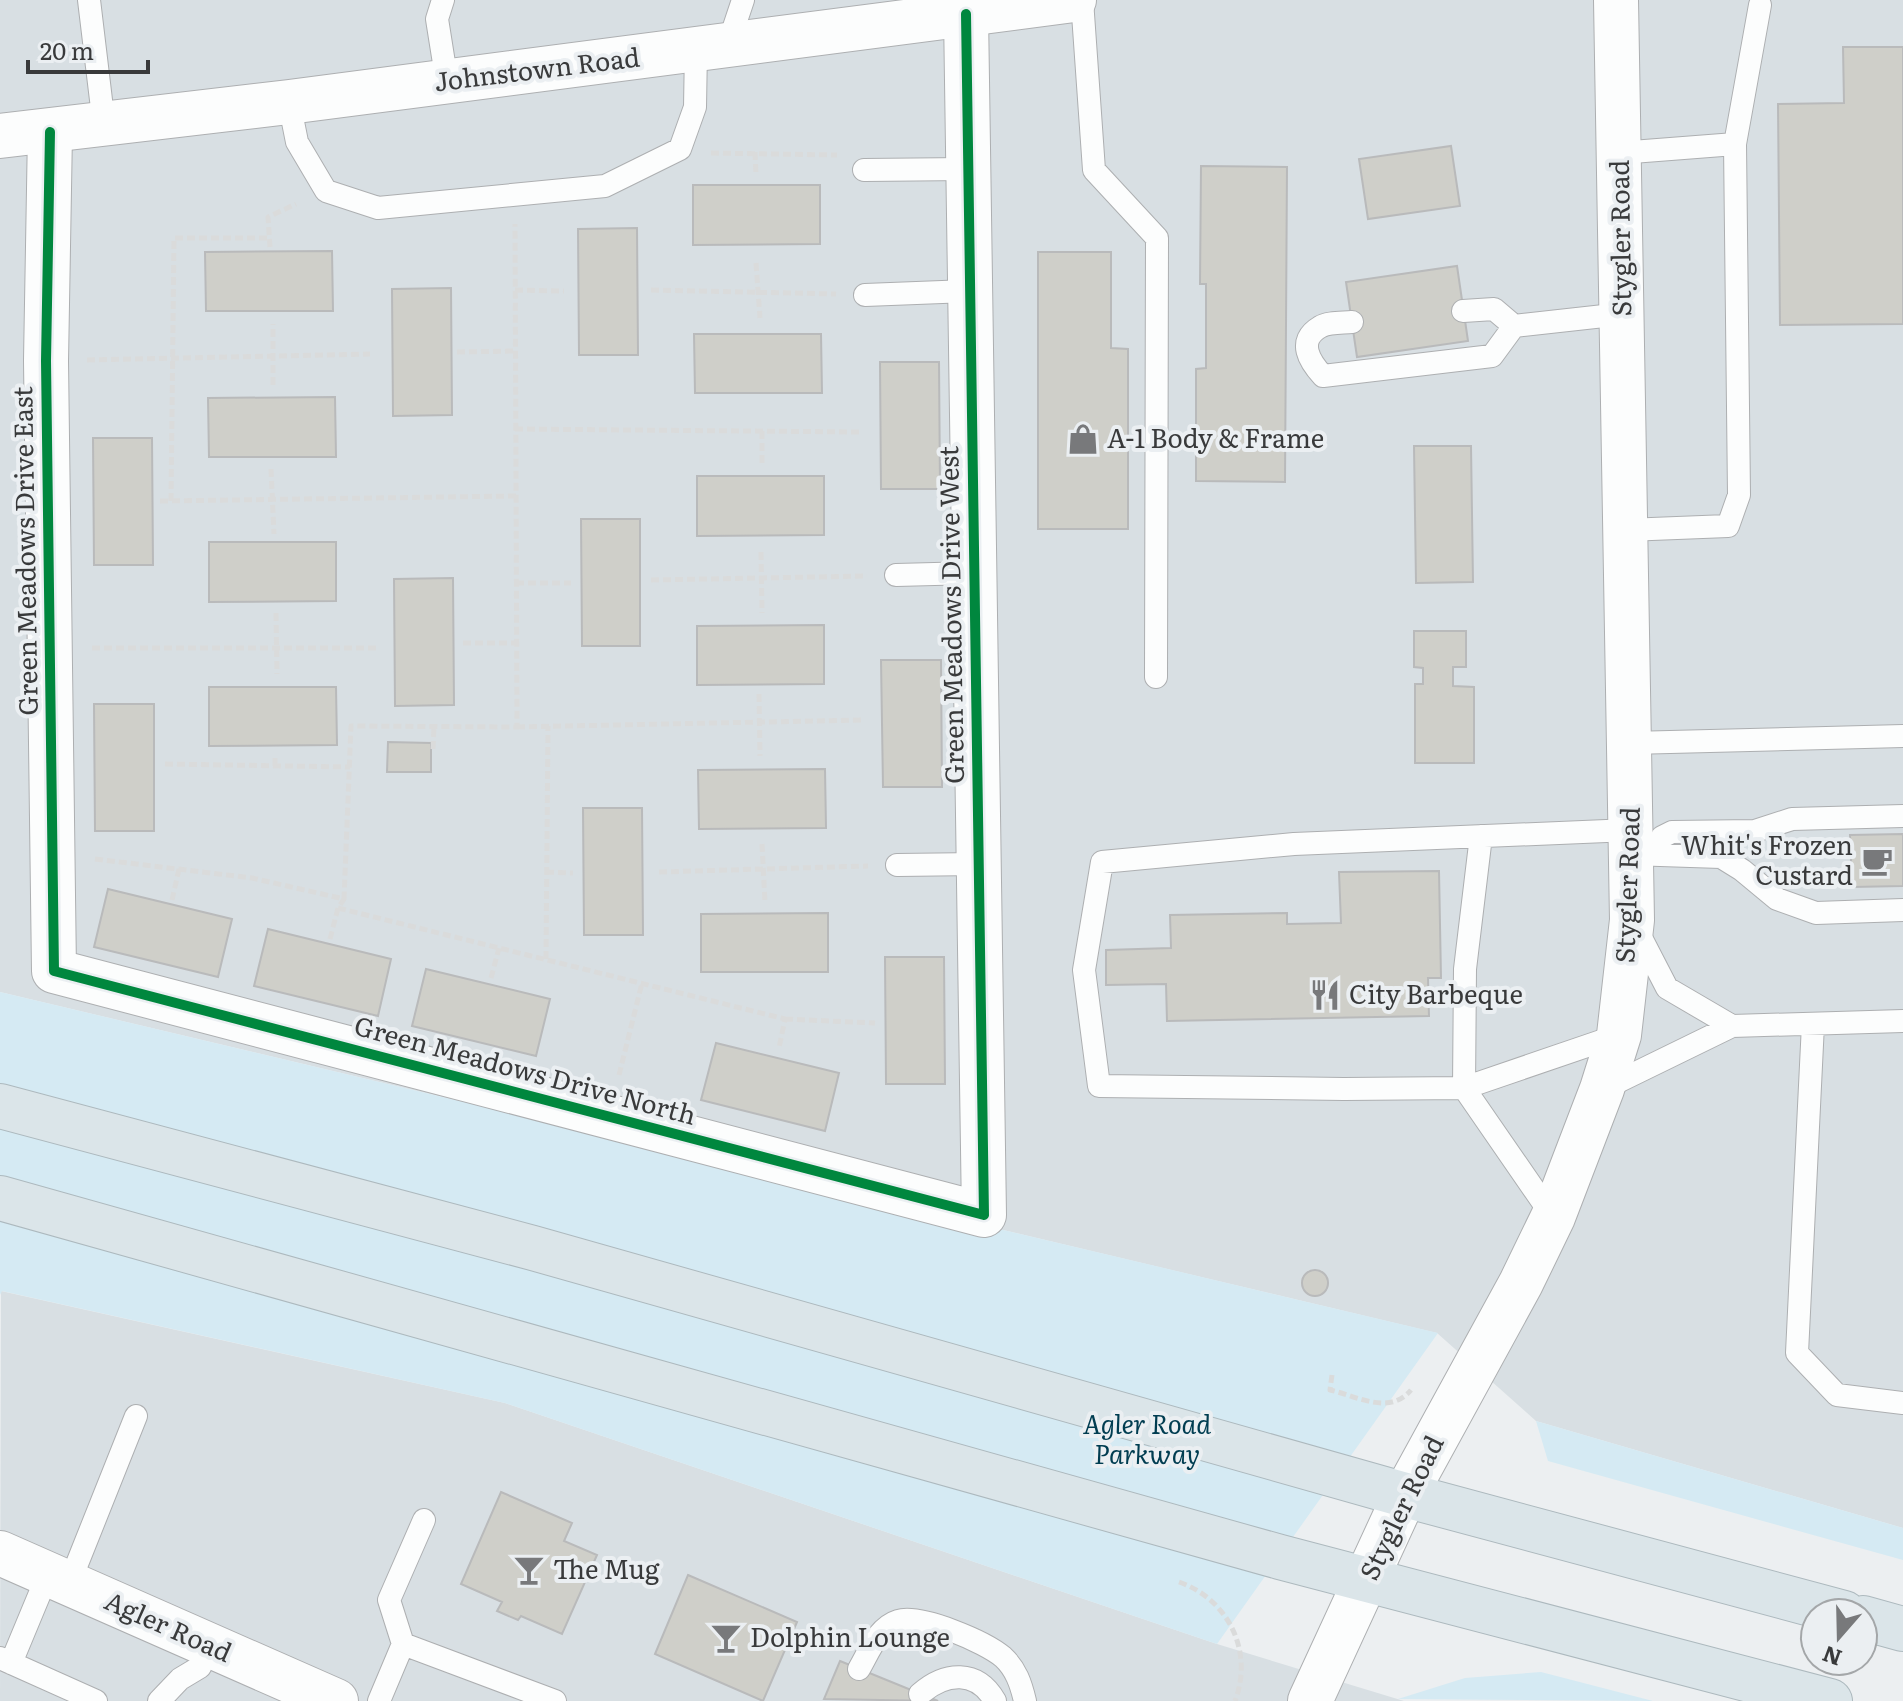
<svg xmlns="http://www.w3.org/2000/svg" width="1903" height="1701" font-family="Literata,serif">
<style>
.built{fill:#d8dfe3}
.green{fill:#d5eaf3}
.building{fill:#cfcfc9;stroke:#b9babb;stroke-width:2}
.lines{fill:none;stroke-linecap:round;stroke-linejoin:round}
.lane-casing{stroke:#adafb1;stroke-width:24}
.street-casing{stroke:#adafb1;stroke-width:46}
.secondary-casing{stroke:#adafb1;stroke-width:46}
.highway-casing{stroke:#adb9be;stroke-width:46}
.path{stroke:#dadbdb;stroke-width:5;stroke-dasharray:8 4;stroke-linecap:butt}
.lane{stroke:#fcfdfd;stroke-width:22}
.street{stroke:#fcfdfd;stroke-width:44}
.secondary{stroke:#fcfdfd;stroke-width:44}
.highway{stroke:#dbe5e9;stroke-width:44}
.cycleway-casing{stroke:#ebeff2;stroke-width:15}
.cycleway{stroke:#00873e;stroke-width:10}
.labels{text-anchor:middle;stroke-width:8;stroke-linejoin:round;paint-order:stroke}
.street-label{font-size:26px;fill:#393a3b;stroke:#ebeff2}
.poi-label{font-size:26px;fill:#393a3b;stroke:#ebeff2;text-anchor:start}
.park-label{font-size:26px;font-style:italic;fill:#013d51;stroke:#ebeff2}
</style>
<rect width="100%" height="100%" fill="#eceff1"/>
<path class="built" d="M0,0H1903V1528L1536,1421L1437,1333L0,992Z
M1,1291L505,1403L1217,1644L1404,1701H0Z"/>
<path class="green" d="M0,992L1438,1333L1217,1644L505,1403L2,1291L0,1295Z
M1536,1421L1903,1528V1560L1548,1461Z
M1541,1672L1653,1701L1398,1699L1465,1678Z"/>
<path class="building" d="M1843,47H1903V324L1780,325L1778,104L1844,103Z
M1451,146L1460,206L1368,219L1359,159Z
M1201,166L1287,167L1285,482L1196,481V369L1206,368V284H1200Z
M693,185H820V244L693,245Z
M637,228L638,355H579L578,229Z
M332,251L333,311H206L205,252Z
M1038,252H1111V348L1128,349V529H1038Z
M1457,266L1468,341L1357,357L1346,282Z
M451,288L452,415L393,416L392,289Z
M694,334H821L822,393H695Z
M880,362H939L940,489H881Z
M335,397L336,457H209L208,398Z
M93,438H152L153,565H94Z
M1414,446H1471L1473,582L1416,583Z
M697,476H824V535L697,536Z
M581,519H640V646H582Z
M209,542H336V601L209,602Z
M453,578L454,705L395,706L394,579Z
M824,625V684L697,685V626Z
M1414,631H1466V667H1453V686L1474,687V763H1415V684H1423V668L1414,667Z
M881,660H941L942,787H883Z
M209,687H336L337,745L209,746Z
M94,704H154V831H95Z
M388,742L431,743V772H387Z
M825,769L826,828L699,829L698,770Z
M583,808H642L643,935H584Z
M1903,834V886L1852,887L1850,835Z
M1439,871L1441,978H1428L1429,1016L1167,1021L1166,984L1106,985V950L1171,948L1170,915L1287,913V924L1341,923L1339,872Z
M108,889L232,919L218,977L94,947Z
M828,913V972H701V914Z
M268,929L391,959L378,1016L254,986Z
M885,957H944L945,1084H886Z
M426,969L550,999L536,1056L412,1026Z
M716,1043L839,1073L825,1131L701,1100Z
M1302 1283a13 13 0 1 1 26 0a13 13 0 1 1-26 0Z
M501,1492L572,1523L564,1541L597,1555L562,1634L521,1616L518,1620L497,1611L502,1602L461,1584Z
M688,1575L797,1622L763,1701L655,1654Z
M840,1661L938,1701L824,1699Z"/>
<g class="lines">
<defs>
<path id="lane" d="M89,0L104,125
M443,0L437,19L447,82
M1082,0L1094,170L1157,238L1156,677
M728,45L743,0
M289,102L297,142L326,191L378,208L605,186L680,149L695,107L696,49
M1619,153L1735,144
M864,170L966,169
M865,295L968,291
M1352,322C1342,323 1328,322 1320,327C1296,341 1310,362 1323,376L1492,356L1514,326L1494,309L1463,311
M1514,326L1622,314
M1626,530L1728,526L1739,495L1735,144L1760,5
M896,575L973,573
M1630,743L1903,736
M1481,836L1465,969L1464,1088L1553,1217
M1630,854L1721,857L1742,870L1777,899L1816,913L1903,910
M1660,854L1662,837L1672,832L1755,831L1792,819L1903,816
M897,865L978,864
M1636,928L1667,988L1732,1026
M1813,1024L1797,1353L1837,1395L1903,1403
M1619,1035L1464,1088L1344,1089L1099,1086L1084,970L1102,862L1294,844L1630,830
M1603,1089L1732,1026L1903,1021
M69,1584L136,1416
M403,1644L555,1701
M0,1658L96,1701
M11,1663L48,1574
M859,1669C869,1652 878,1627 898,1621C921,1614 985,1642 1003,1657C1016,1669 1021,1684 1025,1701
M920,1694C945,1672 977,1669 995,1701
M159,1701L180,1679L200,1667L210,1645
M379,1701L403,1644L389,1600L424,1520"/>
<path id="street" d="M50,132L46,361L54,971L984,1215L966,14
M0,1553L336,1701"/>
<path id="secondary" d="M0,136L289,102L1074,0
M1310,1701L1405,1495L1521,1283L1553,1217L1602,1089L1619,1035L1632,920L1616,0"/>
<path id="highway" d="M0,1106L533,1248L1405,1495L1844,1613
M0,1198L1280,1557L1830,1701
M1863,1618L1903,1629"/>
</defs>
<use href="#lane" class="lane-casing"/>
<use href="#street" class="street-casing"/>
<use href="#secondary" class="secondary-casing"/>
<use href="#highway" class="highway-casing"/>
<path class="path" d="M755,152L756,176
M711,153L837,155
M270,247L268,217L296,204
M756,263L760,318
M515,290L564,291
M651,290L836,294
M457,352L515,351
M87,360L370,354
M273,385V324
M515,429L861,432
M762,431V463
M271,469L274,534
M160,501L516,496
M171,501L174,238H269
M761,552L762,613
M651,580L867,576
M516,583H571
M276,613L277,674
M463,643H517
M92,648H379
M759,694L760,756
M517,727L862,720
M433,749L434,727
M165,764L350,767
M275,766V754
M762,844L765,903
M95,859L252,878L344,899L351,726L517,727L515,224
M546,872L573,873
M659,872L868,866
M172,900L179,869
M338,908L785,1019L779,1048
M330,939L338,908L344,899
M546,959L548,726
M491,978L499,948
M785,1019L875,1023
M619,1075L642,983
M1332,1375L1330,1390C1357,1396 1389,1416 1411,1390
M1179,1582C1228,1599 1254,1651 1235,1701"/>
<use href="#lane" class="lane"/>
<use href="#street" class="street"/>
<use href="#secondary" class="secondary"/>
<use href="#highway" class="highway"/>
<defs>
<path id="cycleway" d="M50,132L46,361L54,971L984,1215L966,14"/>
</defs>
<use href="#cycleway" class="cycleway-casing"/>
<use href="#cycleway" class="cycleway"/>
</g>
<defs>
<symbol id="shop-bare" viewBox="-9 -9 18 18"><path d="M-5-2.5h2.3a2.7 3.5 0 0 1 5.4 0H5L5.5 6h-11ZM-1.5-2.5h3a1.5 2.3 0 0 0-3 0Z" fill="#78797b" stroke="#ebeff2" stroke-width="2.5" paint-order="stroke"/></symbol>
<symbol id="cafe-bare" viewBox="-9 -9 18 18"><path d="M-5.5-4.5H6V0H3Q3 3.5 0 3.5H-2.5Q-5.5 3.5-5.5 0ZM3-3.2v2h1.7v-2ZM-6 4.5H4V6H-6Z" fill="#78797b" stroke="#ebeff2" stroke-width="2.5" paint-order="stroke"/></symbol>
<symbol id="restaurant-bare" viewBox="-9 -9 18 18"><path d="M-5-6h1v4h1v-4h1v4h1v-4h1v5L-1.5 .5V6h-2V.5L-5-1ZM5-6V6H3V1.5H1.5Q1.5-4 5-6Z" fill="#78797b" stroke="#ebeff2" stroke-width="2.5" paint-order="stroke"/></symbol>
<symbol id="bar-bare" viewBox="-9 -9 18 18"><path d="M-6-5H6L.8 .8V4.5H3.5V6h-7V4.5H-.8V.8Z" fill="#78797b" stroke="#ebeff2" stroke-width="2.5" paint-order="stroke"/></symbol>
</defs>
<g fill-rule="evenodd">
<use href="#shop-bare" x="1061" y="417" width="44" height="44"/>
<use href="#cafe-bare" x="1855" y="839" width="44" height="44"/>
<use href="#restaurant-bare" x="1303" y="973" width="44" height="44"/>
<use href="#bar-bare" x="507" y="1548" width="44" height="44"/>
<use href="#bar-bare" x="704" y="1616" width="44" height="44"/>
</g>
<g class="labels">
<g class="street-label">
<text transform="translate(537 70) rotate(-7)" y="9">Johnstown Road</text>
<text transform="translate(1621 238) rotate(-91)" y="9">Stygler Road</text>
<text transform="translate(26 551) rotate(-91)" y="9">Green Meadows Drive East</text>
<text transform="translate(952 615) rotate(-91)" y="9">Green Meadows Drive West</text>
<text transform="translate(1628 885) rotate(-88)" y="9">Stygler Road</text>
<text transform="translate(525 1071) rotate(15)" y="9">Green Meadows Drive North</text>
<text transform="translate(1402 1508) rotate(-64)" y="9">Stygler Road</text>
<text transform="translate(168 1627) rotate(24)" y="9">Agler Road</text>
</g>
<g class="poi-label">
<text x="1107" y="448">A-1 Body &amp; Frame</text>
<text x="1853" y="855" text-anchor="end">Whit's Frozen<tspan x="1853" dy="30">Custard</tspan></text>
<text x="1349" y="1004">City Barbeque</text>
<text x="553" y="1579">The Mug</text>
<text x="750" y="1647">Dolphin Lounge</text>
</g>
<g class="park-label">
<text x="1147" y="1434">Agler Road<tspan x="1147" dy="30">Parkway</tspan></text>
</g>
</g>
<g transform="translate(1839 1637) rotate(200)"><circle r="38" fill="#ebeff2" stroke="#a4a7a9" stroke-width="2"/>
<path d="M0-6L14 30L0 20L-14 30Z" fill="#78797b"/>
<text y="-12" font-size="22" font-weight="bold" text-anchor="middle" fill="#393a3b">N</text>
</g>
<path d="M28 60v12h120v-12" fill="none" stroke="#393a3b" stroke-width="4"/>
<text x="40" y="60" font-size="24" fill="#393a3b" stroke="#ebeff2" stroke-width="6" paint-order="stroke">20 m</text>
</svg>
